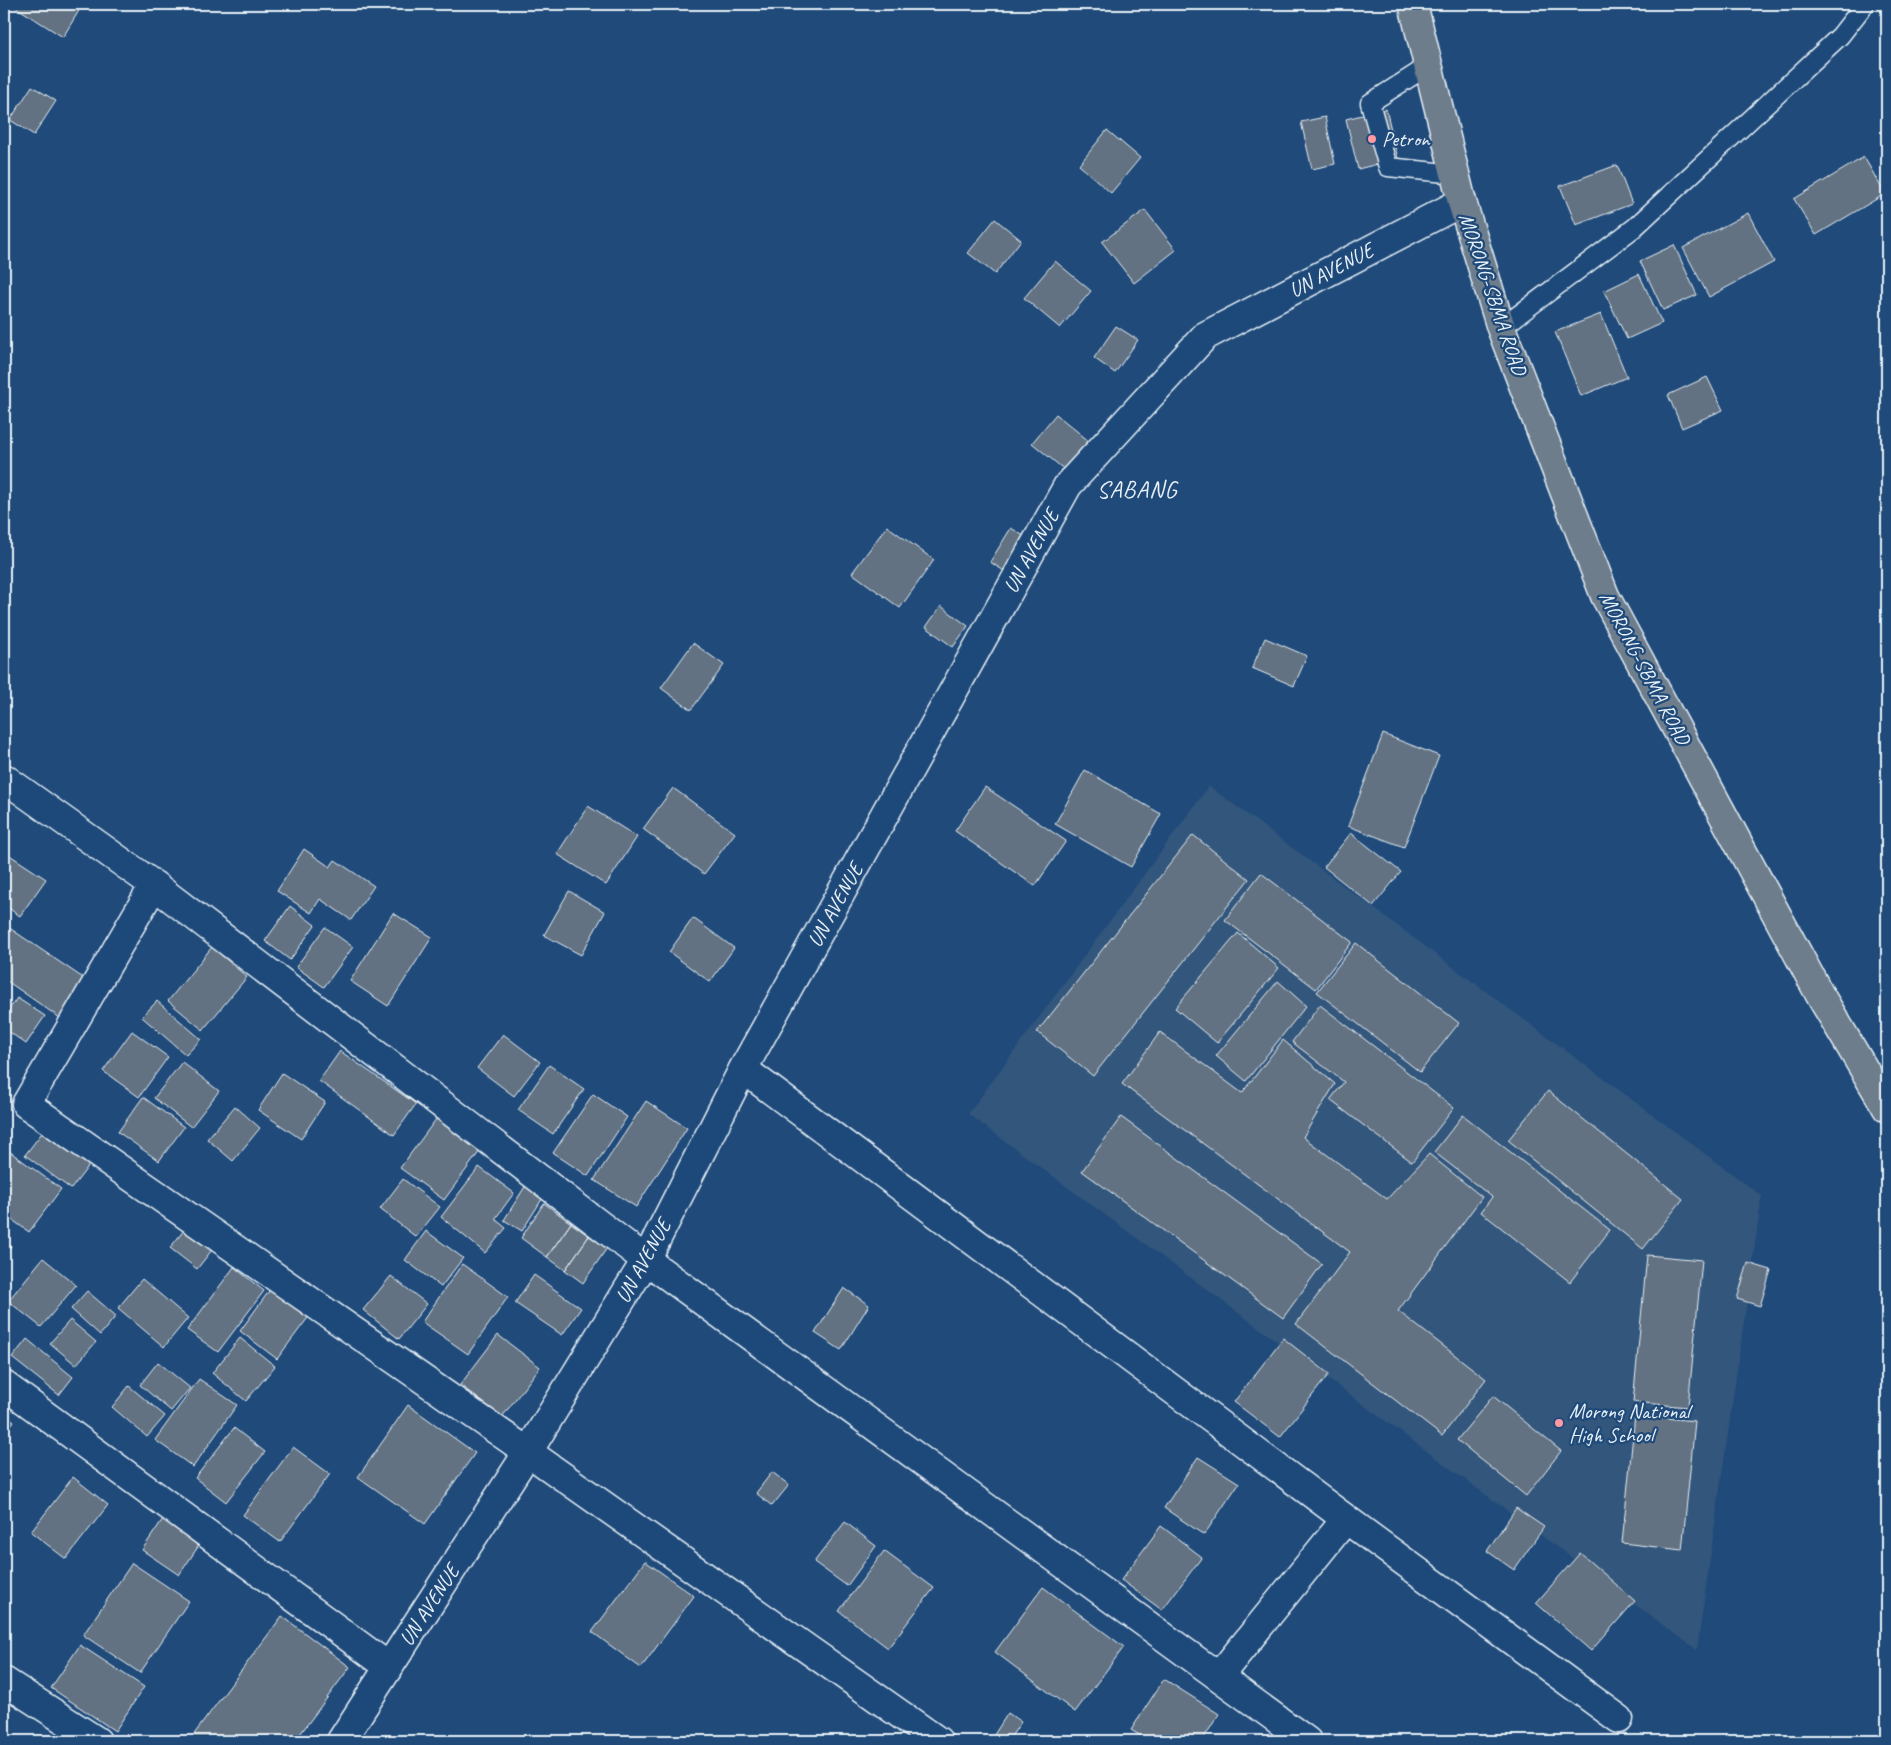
<svg xmlns="http://www.w3.org/2000/svg" width="1891" height="1745" font-family="Caveat,sans-serif">
<style>
.built{fill:#33567c}
.building{fill:#637282;stroke:#e8f1f8}
.lines{fill:none;stroke-linecap:round;stroke-linejoin:round}
.service-casing{stroke:#e8f1f8;stroke-width:21}
.minor-casing{stroke:#e8f1f8;stroke-width:31}
.secondary-casing{stroke:#e8f1f8;stroke-width:31}
.primary-casing{stroke:#e8f1f8;stroke-width:31}
.service{stroke:#1f4a7a;stroke-width:18}
.minor{stroke:#1f4a7a;stroke-width:28}
.secondary{stroke:#1f4a7a;stroke-width:28}
.primary{stroke:#6d7d8c;stroke-width:28}
.poi-dot{fill:#ff9aa2;stroke:#1f4a7a;stroke-width:2}
.labels{text-anchor:middle;stroke-width:4.5;stroke-linejoin:round;paint-order:stroke}
.poi-label{font-size:21px;fill:#e8f1f8;stroke:#1f4a7a;text-anchor:start}
.street-label{font-size:21px;fill:#e8f1f8;stroke:#1f4a7a}
.quarter-label{font-size:24px;letter-spacing:1px;fill:#e8f1f8;stroke:#1f4a7a}
</style>
<rect width="100%" height="100%" fill="#1f4a7a"/>
<filter id="ink" filterUnits="userSpaceOnUse"><feTurbulence type="fractalNoise" baseFrequency=".02" numOctaves="2"/><feDisplacementMap in="SourceGraphic" scale="10" xChannelSelector="R" yChannelSelector="G"/><feConvolveMatrix kernelMatrix="1 2 1 2 8 2 1 2 1" color-interpolation-filters="sRGB"/></filter>
<g filter="url(#ink)">
<path class="built" d="M1209,786L1762,1196L1697,1650L968,1114Z"/>
<path class="building" d="M11,4H83L63,37Z
M32,86L56,101L34,135L10,120Z
M1386,109L1398,159L1358,169L1346,119Z
M1325,117L1335,164L1312,169L1301,122Z
M1107,130L1140,158L1111,193L1079,165Z
M1864,157L1885,194L1816,235L1794,199Z
M1617,165L1632,204L1576,225L1560,186Z
M1145,210L1176,250L1134,283L1102,242Z
M1748,213L1774,262L1709,297L1683,248Z
M995,219L1021,240L995,274L968,253Z
M1674,245L1697,295L1663,310L1640,261Z
M1055,261L1091,291L1060,328L1024,298Z
M1639,274L1662,323L1627,339L1604,291Z
M1601,314L1627,377L1581,396L1555,332Z
M1116,326L1138,340L1115,373L1094,358Z
M1707,377L1723,410L1682,428L1668,395Z
M1056,414L1090,442L1066,471L1032,443Z
M887,526L934,560L900,608L852,573Z
M1011,528L1030,540L1009,574L990,562Z
M941,606L968,626L953,647L926,627Z
M1265,638L1307,656L1294,686L1252,668Z
M693,643L724,665L691,710L661,688Z
M1383,734L1439,756L1404,847L1348,826Z
M1085,770L1161,814L1131,867L1055,824Z
M985,787L1066,841L1035,886L955,831Z
M673,788L735,833L704,874L643,829Z
M588,806L637,837L606,885L557,854Z
M1351,833L1401,872L1373,906L1324,867Z
M1193,835L1249,879L1093,1076L1037,1032Z
M304,849L330,867L335,860L374,886L351,920L320,899L311,913L277,891Z
M5,852L46,879L20,916L4,905Z
M1261,873L1352,942L1316,989L1225,920Z
M569,891L605,912L581,955L544,935Z
M290,906L315,925L290,960L265,941Z
M393,913L432,937L388,1006L350,981Z
M693,918L734,948L710,982L669,952Z
M8,927L86,980L60,1018L4,979V934Z
M325,927L353,947L324,987L296,967Z
M1238,933L1279,968L1217,1043L1175,1008Z
M1356,943L1459,1023L1420,1072L1317,992Z
M212,947L247,977L203,1030L168,1001Z
M1278,981L1306,1006L1246,1081L1216,1056Z
M17,998L45,1016L26,1044L4,1028V1017Z
M157,1001L201,1039L186,1055L142,1017Z
M1320,1005L1454,1108L1412,1162L1330,1100L1344,1082L1292,1042Z
M132,1031L168,1057L139,1097L103,1071Z
M1160,1032L1242,1093L1283,1040L1335,1084L1303,1137L1387,1199L1429,1154L1482,1197L1398,1311L1486,1379L1442,1436L1296,1324L1350,1252L1122,1084Z
M503,1034L540,1062L514,1096L477,1068Z
M340,1051L416,1104L394,1135L319,1081Z
M182,1062L219,1091L191,1127L154,1098Z
M4,1065L10,1070L4,1080Z
M549,1065L584,1089L553,1134L518,1110Z
M282,1073L325,1102L301,1139L258,1110Z
M1548,1091L1683,1199L1643,1249L1508,1140Z
M593,1094L627,1117L588,1176L553,1153Z
M143,1097L184,1127L159,1161L118,1132Z
M646,1101L687,1128L636,1207L594,1180Z
M235,1106L260,1128L233,1161L207,1139Z
M442,1111L485,1144L444,1200L400,1168Z
M1463,1115L1610,1230L1570,1282L1481,1212L1492,1197L1434,1152Z
M1121,1117L1322,1264L1283,1318L1082,1171Z
M48,1125L93,1160L71,1189L25,1155Z
M9,1151L61,1189L29,1232L4,1214V1159Z
M479,1167L514,1193L495,1219L506,1228L485,1253L441,1217Z
M403,1179L440,1207L416,1237L380,1209Z
M526,1185L544,1196L522,1231L504,1220Z
M544,1203L571,1223L547,1257L521,1238Z
M571,1223L589,1236L565,1270L547,1257Z
M188,1225L215,1246L197,1269L170,1248Z
M426,1231L463,1258L441,1287L405,1260Z
M589,1236L607,1248L583,1283L565,1270Z
M4,1241L11,1246L4,1257Z
M1647,1255L1702,1260L1688,1407L1633,1402Z
M43,1258L76,1285L41,1327L8,1301Z
M1748,1263L1771,1270L1760,1306L1737,1299Z
M462,1264L508,1297L468,1354L422,1322Z
M234,1267L264,1291L218,1352L187,1330Z
M534,1275L581,1308L562,1335L515,1303Z
M391,1276L427,1304L399,1339L363,1310Z
M142,1279L188,1318L164,1347L118,1308Z
M272,1287L310,1315L277,1359L240,1331Z
M844,1288L869,1305L841,1350L815,1333Z
M87,1291L116,1316L100,1335L71,1309Z
M70,1320L96,1342L76,1365L50,1343Z
M498,1335L540,1367L502,1417L460,1385Z
M240,1338L275,1366L246,1401L212,1373Z
M1283,1338L1329,1374L1280,1437L1234,1402Z
M27,1339L73,1377L59,1395L12,1358Z
M158,1362L190,1388L171,1411L140,1385Z
M199,1379L237,1405L193,1467L155,1440Z
M129,1386L165,1416L147,1437L112,1407Z
M1493,1396L1561,1451L1526,1496L1457,1440Z
M408,1405L475,1453L425,1524L358,1477Z
M4,1413L14,1421L4,1435Z
M1635,1415L1695,1421L1682,1550L1622,1543Z
M234,1428L265,1452L226,1502L195,1478Z
M293,1447L330,1474L280,1542L243,1515Z
M1198,1457L1239,1483L1204,1535L1164,1508Z
M772,1472L789,1485L772,1506L756,1493Z
M73,1477L108,1505L66,1559L31,1532Z
M1516,1508L1544,1527L1514,1570L1487,1551Z
M163,1519L200,1544L179,1575L142,1550Z
M845,1522L876,1546L847,1586L814,1562Z
M1161,1526L1202,1557L1162,1610L1121,1580Z
M884,1551L934,1588L888,1648L839,1611Z
M1580,1553L1635,1601L1591,1651L1536,1603Z
M645,1561L694,1596L641,1668L592,1632Z
M132,1563L189,1601L140,1673L83,1635Z
M1043,1587L1124,1647L1075,1712L995,1652Z
M282,1616L350,1667L295,1741H189Z
M80,1645L144,1687L115,1731L51,1688Z
M1164,1679L1219,1714L1202,1741H1149L1131,1730Z
M1008,1713L1021,1722L1008,1741H997L992,1738Z"/>
<g class="lines">
<defs>
<path id="service" d="M1428,66L1370,103L1388,167L1455,174
M1501,328L1634,228L1840,36L1865,4"/>
<path id="minor" d="M4,778L154,885L646,1260L1307,1741
M154,885L26,1104L528,1452L938,1741
M743,1069L1346,1519L1619,1719
M4,1385L389,1667
M1219,1676L1346,1519
M4,1681L97,1741"/>
<path id="secondary" d="M341,1741L528,1452L646,1260L743,1069L1068,485L1205,336L1462,202"/>
<path id="primary" d="M1413,4L1462,202L1501,328L1605,596L1820,995L1887,1108"/>
</defs>
<use href="#service" class="service-casing"/>
<use href="#minor" class="minor-casing"/>
<use href="#secondary" class="secondary-casing"/>
<use href="#primary" class="primary-casing"/>
<use href="#service" class="service"/>
<use href="#minor" class="minor"/>
<use href="#secondary" class="secondary"/>
<use href="#primary" class="primary"/>
</g>
</g>
<g class="poi-dot">
<circle cx="1372" cy="139" r="5"/>
<circle cx="1559" cy="1423" r="5"/>
</g>
<g class="labels">
<g class="poi-label">
<text x="1382" y="146">Petron</text>
<text x="1569" y="1418">Morong National<tspan x="1569" dy="24">High School</tspan></text>
</g>
<g class="street-label">
<text transform="translate(1331 270) rotate(-28)" y="7">UN AVENUE</text>
<text transform="translate(1493 294) rotate(71)" y="7">MORONG-SBMA ROAD</text>
<text transform="translate(1031 551) rotate(-61)" y="7">UN AVENUE</text>
<text transform="translate(1645 668) rotate(62)" y="7">MORONG-SBMA ROAD</text>
<text transform="translate(835 905) rotate(-61)" y="7">UN AVENUE</text>
<text transform="translate(643 1261) rotate(-61)" y="7">UN AVENUE</text>
<text transform="translate(429 1605) rotate(-57)" y="7">UN AVENUE</text>
</g>
<g class="quarter-label">
<text x="1137" y="497">SABANG</text>
</g>
</g>
<rect width="1891" height="1745" fill="none" stroke="#1f4a7a" stroke-width="20"/>
<rect x="10" y="10" width="1871" height="1725" fill="none" stroke="#e8f1f8" stroke-width="2" filter="url(#ink)"/>
</svg>
